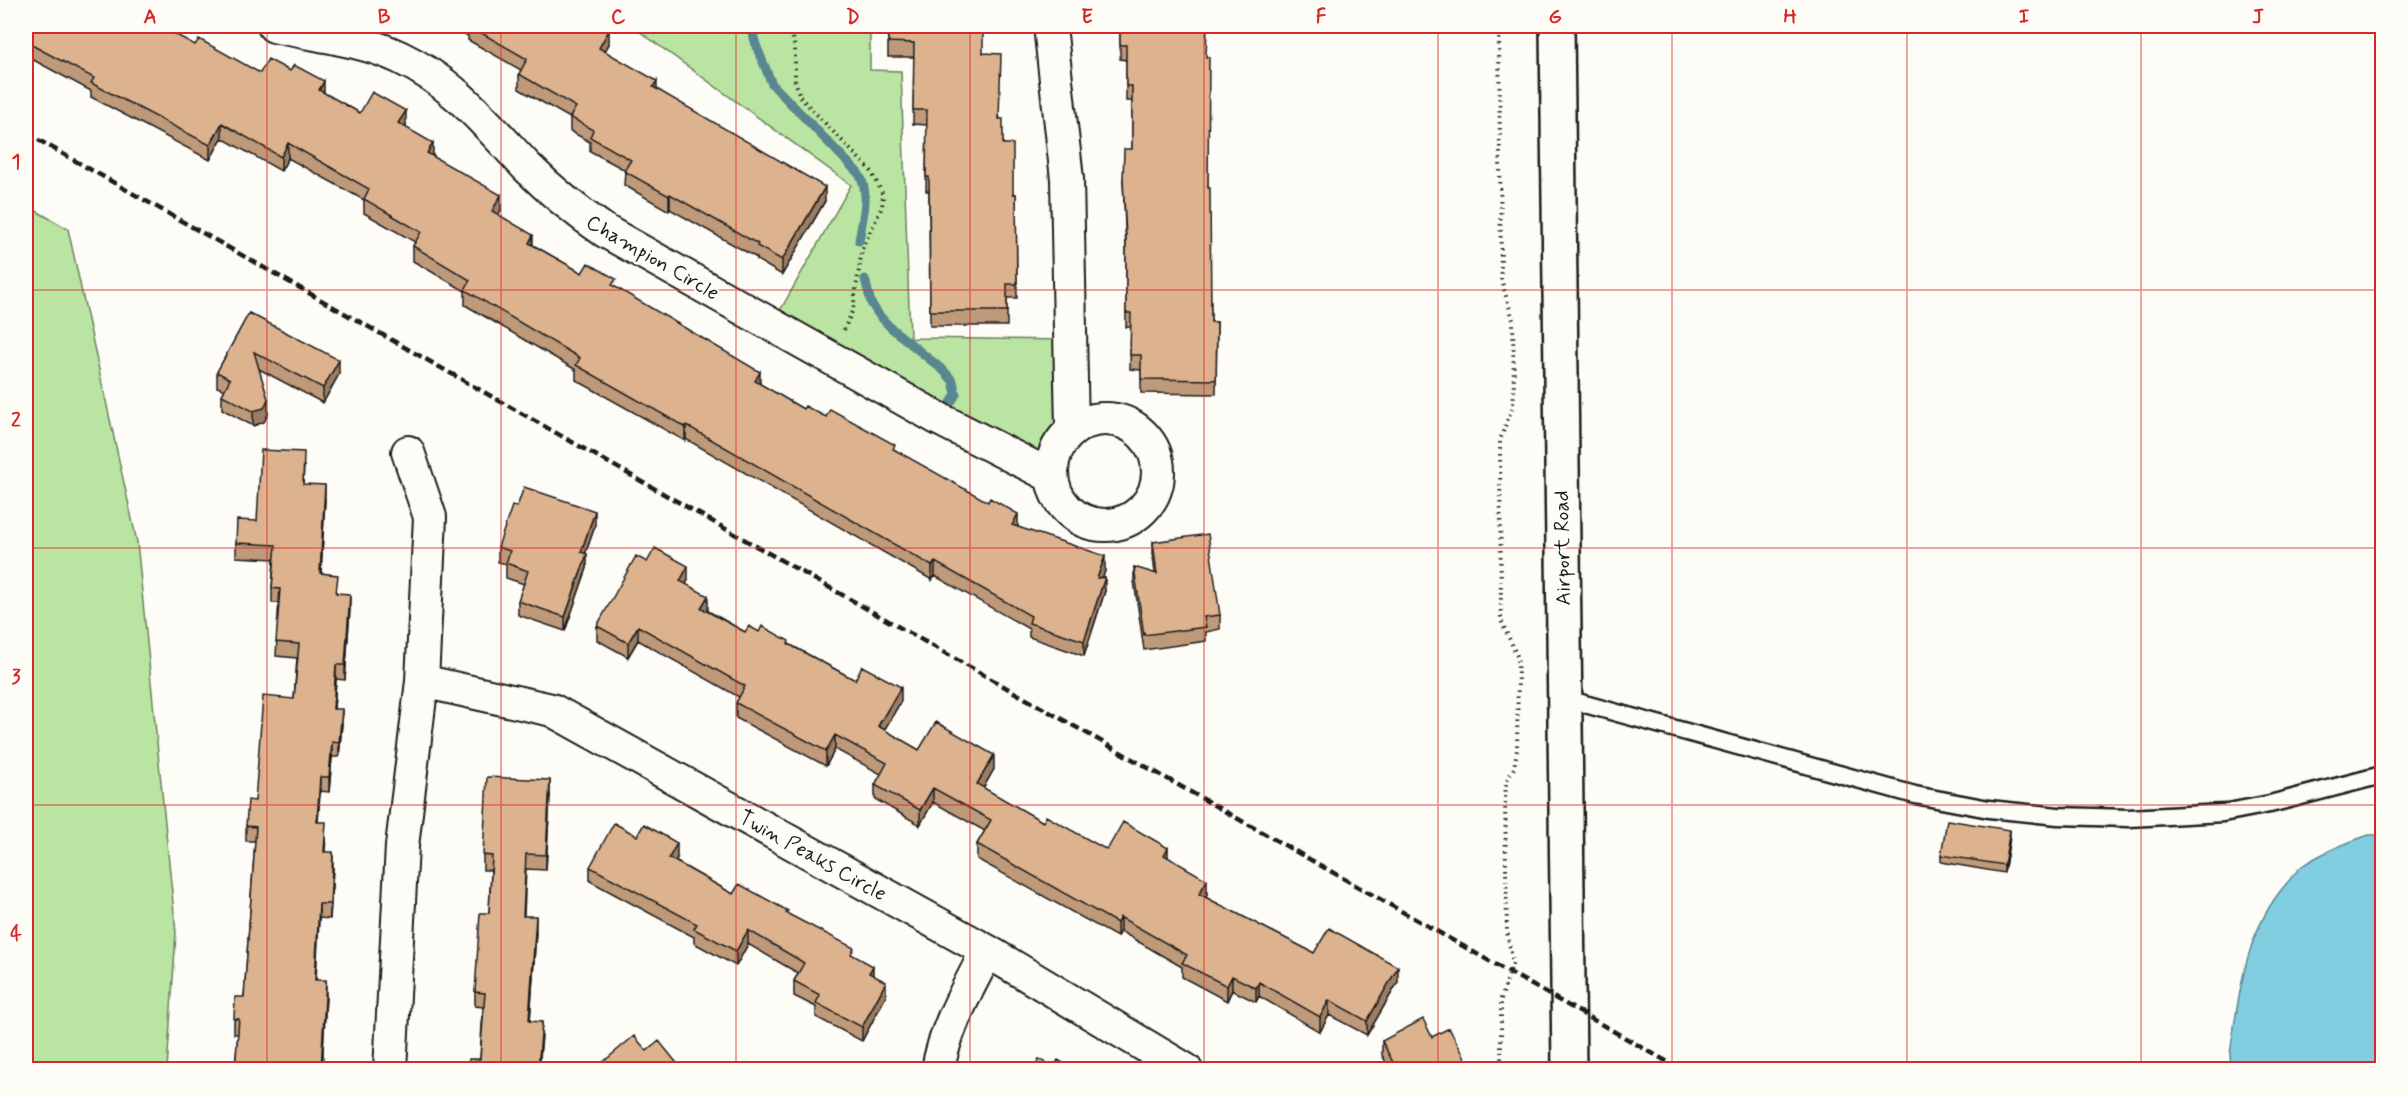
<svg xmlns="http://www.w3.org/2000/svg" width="2408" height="1095" font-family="Mynerve,sans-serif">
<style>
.green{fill:#bae4a1;stroke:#6b805e;stroke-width:1.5}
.water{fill:#80cedf;stroke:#588791;stroke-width:1.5}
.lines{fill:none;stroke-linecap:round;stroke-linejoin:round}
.stream{stroke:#588791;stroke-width:9}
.service-casing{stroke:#1c1c1c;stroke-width:21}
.minor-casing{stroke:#1c1c1c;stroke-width:36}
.secondary-casing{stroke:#1c1c1c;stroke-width:38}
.path{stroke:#1c1c1c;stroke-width:4;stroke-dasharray:1.5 4.5;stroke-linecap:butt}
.service{stroke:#fdfcf7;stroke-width:16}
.minor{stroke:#fdfcf7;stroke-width:32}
.secondary{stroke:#fdfcf7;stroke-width:33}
.rail{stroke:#1c1c1c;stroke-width:4.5;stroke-dasharray:9 4.5;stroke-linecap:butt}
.wall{fill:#be997a;stroke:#1c1c1c;stroke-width:1.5}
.shaded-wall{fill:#9b7d63;stroke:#1c1c1c;stroke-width:1.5}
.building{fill:#ddb28e;stroke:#1c1c1c;stroke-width:1.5}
.grid{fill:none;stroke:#d62828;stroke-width:1.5;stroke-opacity:0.55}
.labels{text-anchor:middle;stroke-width:4.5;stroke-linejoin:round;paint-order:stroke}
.street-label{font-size:21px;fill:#1c1c1c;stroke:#fdfcf7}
.neatline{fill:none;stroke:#d62828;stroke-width:2}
.grid-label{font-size:20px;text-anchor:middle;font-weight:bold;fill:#d62828}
</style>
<rect width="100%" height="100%" fill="#fdfcf7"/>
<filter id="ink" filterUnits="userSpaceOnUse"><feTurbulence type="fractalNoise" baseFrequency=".0167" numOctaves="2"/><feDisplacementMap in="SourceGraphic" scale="12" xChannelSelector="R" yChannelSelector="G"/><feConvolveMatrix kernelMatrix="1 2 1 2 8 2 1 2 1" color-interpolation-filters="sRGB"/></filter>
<g filter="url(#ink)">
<path class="green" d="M632,26H870V70L901,71L910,338L1070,340L1065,436L1056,450L1051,467L772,325L851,185Z
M26,205L68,229L137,542L176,933L167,1069H26Z"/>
<path class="water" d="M2369,835H2382V1069H2231L2230,1054C2239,994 2245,930 2287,883C2292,877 2297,870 2302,866C2323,852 2345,843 2369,835Z"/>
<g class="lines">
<path class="stream" d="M751,26L756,45L772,84L859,174C871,194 862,219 859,241
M865,279L871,303L879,315L890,327L944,371L953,381L956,394L944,415"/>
<defs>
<path id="service" d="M1563,698L1915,795L1989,809L2058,816L2129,818L2223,813L2270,804L2382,775"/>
<path id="minor" d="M274,26C315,35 360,39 399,57C456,84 485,123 527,167C551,191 577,212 605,231L941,420L1051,476
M1050,26L1067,179L1072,430
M1052 472a53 53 0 1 1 106 0a53 53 0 1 1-106 0Z
M422,681L552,710L987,951L1186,1070
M390,1070L402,846L422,681L430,517L408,452
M938,1070C945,1027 968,989 987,951"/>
<path id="secondary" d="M1557,26L1569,1070"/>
</defs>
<use href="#service" class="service-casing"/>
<use href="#minor" class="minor-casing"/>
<use href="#secondary" class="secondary-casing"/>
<path class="path" d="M791,26L795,49V80L800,97L871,171L883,195L882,207L862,249L853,309L844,330
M1499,26L1501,279L1513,320L1514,392L1513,405L1500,440L1501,620L1517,656L1518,668L1517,750L1514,768L1506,782L1505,800L1507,932L1513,963L1501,999V1070"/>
<use href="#service" class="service"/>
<use href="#minor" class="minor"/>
<use href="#secondary" class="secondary"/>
<path class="rail" d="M26,133L1682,1070"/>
</g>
<path class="wall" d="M26,26L195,45L260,73L324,93L360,113L406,125L404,127L433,156L501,210L498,215L533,245L582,273L616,288L760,384L803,409L826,417L895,450L1018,527L1105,571L1102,577L1105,591L1084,656L1029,637V629L935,576L932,580L686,439L685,441L576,380V370L465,305V291L413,261V246L415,242L364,213V200L288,158L281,171L222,138L210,160L91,97V91L26,56Z
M450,26H602L609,44L605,51L657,89L825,201L782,275L757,260V258L670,209L669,211L624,185L625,170L590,151V142L570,131V118L519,89V74L521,70L468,40V36Z
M888,26L983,53L1000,119L1003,144L1013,194H1016L1017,298H1007V326H930L929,191H926L927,125L913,124L914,57H888Z
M1120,26L1207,57L1208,188L1211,322H1217L1216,394L1141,393V370L1130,369L1131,327H1126V250L1123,179L1132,149V101H1126V60L1120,59Z
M249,313L339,374L323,403L259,369L268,414L264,422L253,426L222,409V395L225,390L217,387V372Z
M304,467L303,484L325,499L321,574L350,608L345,680L336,679L334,709L342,723L339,757H332L329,792L320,791L318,822L326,837L325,852L333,867L330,919L319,918L316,980L326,995L322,1070H235L238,1034H234V1019L244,997L255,841H246V826L255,801L294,699L297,658L276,656L279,603H272V588L274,559L236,557V543L257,521Z
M595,526L585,554L587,568L565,631L518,615V601L524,584L506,578V564L498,562V547Z
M1153,542L1220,615V629L1206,632V641L1144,650L1134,581V567L1155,574L1153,556Z
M647,562L688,580L686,584L708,611L745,632H759L789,644L855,680L901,701L884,730L919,750L994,769L983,788L1043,822L1107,850L1168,858L1207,894L1205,897L1314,953L1398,982L1367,1035L1329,1015L1320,1032L1259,996L1256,1002L1232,990L1227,1001L1182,977V967L1120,931L1117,937L977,859V844L985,831L933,802L920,825L875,799V785L881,774L835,749L826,766L736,718V703L739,697L638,640L628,657L597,640V626Z
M550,795L546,870L526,869L524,916L536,931L530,1021L542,1036L539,1070H468L480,1059L483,1007L475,1006V992L489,913L491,870H483V855Z
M2010,837L2004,873L1941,862V855Z
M677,858L675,861L733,894L788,914L854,956L873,975L886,996L862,1041L816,1017V1007L794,996V981L798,973L796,972L748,944L736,966L694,943V937L590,881V867Z
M1432,1037L1468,1070H1390L1382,1055V1041Z
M647,1051L680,1070H603V1062Z"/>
<path class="shaded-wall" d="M609,30V44L599,62V48Z
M324,81V96L319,90Z
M657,81V95L653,87Z
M406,111V125L398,138V123Z
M222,123V138L210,160V145Z
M288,143V158L281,171V157Z
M433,143V157L427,153Z
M825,187V201L782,275V260Z
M670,194V209L669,211V196Z
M501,195V210L492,226V211Z
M533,235V249L529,243Z
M339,360V374L323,403V388Z
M760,372V387L755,381Z
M268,399V414L264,422L253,426V411Z
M686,425V439L685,441V427Z
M325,485V499L320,588V573Z
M595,511V526L581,566V552Z
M1018,514V528L1012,525Z
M587,554V568L565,631V617Z
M1105,556V571L1097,592V578Z
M935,562V576L932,580V566Z
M688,566V580L680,595V581Z
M1105,577V591L1084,656V641Z
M350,594V608L345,680V665Z
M708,596V610L701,622V608Z
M638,626V640L628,657V643Z
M336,665V679L333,723V709Z
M901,687V701L878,741V726Z
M342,709V723L339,757V743Z
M835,735V749L826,766V751Z
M332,742V757L329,792V777Z
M994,755V769L977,799V784Z
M320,777V791L317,836V822Z
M550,780V795L546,870V855Z
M933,788V802L920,825V810Z
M2010,830V837L2004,873V865Z
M677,843V858L669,872V858Z
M1168,848V862L1164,855Z
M333,852V867L330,919V904Z
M1207,880V894L1199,908V894Z
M319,904V918L315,994V980Z
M536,916V931L529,1036V1021Z
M1120,917V931L1117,937V923Z
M748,930V944L736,966V951Z
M873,966V980L869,973Z
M1398,967V982L1367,1035V1021Z
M1232,976V990L1227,1001V986Z
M326,980V995L322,1070H321Z
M886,982V996L862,1041V1027Z
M1259,982V996L1256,1002V988Z
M1329,1000V1015L1320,1032V1017Z
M542,1022L539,1070H538Z
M1468,1063V1070H1455Z"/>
<path class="building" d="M26,26H150L154,27L155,26H160L195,45L199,39L260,73L268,59L290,71L294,65L324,81L319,90L360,113L372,92L406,111L398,123L433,143L427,153L501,195L492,211L533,235L529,243L582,273L588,263L616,279L612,285L760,372L755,381L803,409L805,406L826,417L830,409L895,445L893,449L988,502L990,498L1018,514L1012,525L1105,556L1097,578L1105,577L1084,641L1029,623L1031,616L935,562L932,566L686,425L685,427L576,365L580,358L465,290L470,280L413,246L421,232L364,199L369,189L288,143L281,157L222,123L210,145L91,83L94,78L26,42Z
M469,26H602L609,30L599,48L657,81L653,87L825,187L782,260L757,246L758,244L670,194L669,196L624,171L631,160L590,137L593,130L570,117L576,107L519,74L527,59Z
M888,26H983V53L1001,54L999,119H1003V144H1013V194H1016L1017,284H1007V311H930L929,177H926L927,110H913L914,43L888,42Z
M1120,26H1207L1206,57H1209L1208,188H1210L1211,322H1217L1216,380L1141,379V355H1130L1131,313H1126V238L1123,179L1124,149H1132V86H1126V45H1120Z
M249,313L339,360L323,388L254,352L268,399L264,408L253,411L222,395L230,379L217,372Z
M261,450L304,452L303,484L325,485L320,573L338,575L336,593L350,594L345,665H336L333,709H342L339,743L332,742L329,777H320L317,822H326L324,852H333L330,904H319L315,980H326L321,1070H235L239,1019H234L235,997H244L256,827L246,826L248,800L255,801L263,696L294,699L299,644L276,642L280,589L272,588L276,545L236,543L237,520L257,521Z
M524,487L595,511L581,552L587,554L565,617L518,601L528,571L506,563L510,551L498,547L512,506L517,507Z
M1208,534L1220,615L1204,617L1206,627L1144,635L1134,567L1157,574L1153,542Z
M655,548L688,566L680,581L708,596L701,608L745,632L749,626L759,632L762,626L789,641L788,644L855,680L862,666L901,687L878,726L919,750L936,722L994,755L977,784L1043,822L1046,816L1107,850L1123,822L1168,848L1164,855L1207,880L1199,894L1314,953L1329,928L1398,967L1367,1021L1329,1000L1320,1017L1259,982L1256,988L1232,976L1227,986L1182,963L1187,955L1120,917L1117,923L977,844L991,820L933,788L920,810L875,785L887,763L835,735L826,751L736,703L745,686L638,626L628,643L597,626L636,556L647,562Z
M487,777L550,780L546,855L526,854L523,916H536L529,1021L542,1022L538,1070H468L469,1059H480L485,993L475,992L480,913H489L492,856L483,855Z
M1947,820L2010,830L2004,865L1941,855Z
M614,823L637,836L644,824L677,843L669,858L733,894L739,884L788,911L786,913L854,948L851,954L873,966L869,973L886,982L862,1027L816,1003L820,995L794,981L804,963L796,958L748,930L736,951L694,929L697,924L590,867Z
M1423,1019L1432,1037L1449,1028L1468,1063L1455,1070H1397L1382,1041Z
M634,1036L647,1051L659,1041L680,1067L677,1070H610L603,1062Z
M1039,1059L1054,1067L1058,1060L1076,1070H1034Z"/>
</g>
<path class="grid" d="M267,26V1070M501,26V1070M736,26V1070M970,26V1070M1204,26V1070M1438,26V1070M1672,26V1070M1907,26V1070M2141,26V1070M26,290H2382M26,548H2382M26,805H2382"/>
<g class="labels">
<g class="street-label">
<text transform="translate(653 257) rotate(30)" y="7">Champion Circle</text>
<text transform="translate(1562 548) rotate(-91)" y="7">Airport Road</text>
<text transform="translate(813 855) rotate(29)" y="7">Twin Peaks Circle</text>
</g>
</g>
<rect width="2408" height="1095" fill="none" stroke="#fdfcf7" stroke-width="66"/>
<rect x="33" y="33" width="2342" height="1029" class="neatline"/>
<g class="grid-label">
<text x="150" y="23">A</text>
<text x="384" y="23">B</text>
<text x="618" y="23">C</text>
<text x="853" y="23">D</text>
<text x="1087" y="23">E</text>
<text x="1321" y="23">F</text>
<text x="1555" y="23">G</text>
<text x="1790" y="23">H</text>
<text x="2024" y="23">I</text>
<text x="2258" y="23">J</text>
<text x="16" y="168">1</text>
<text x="16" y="426">2</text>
<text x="16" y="683">3</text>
<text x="16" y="940">4</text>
</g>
</svg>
